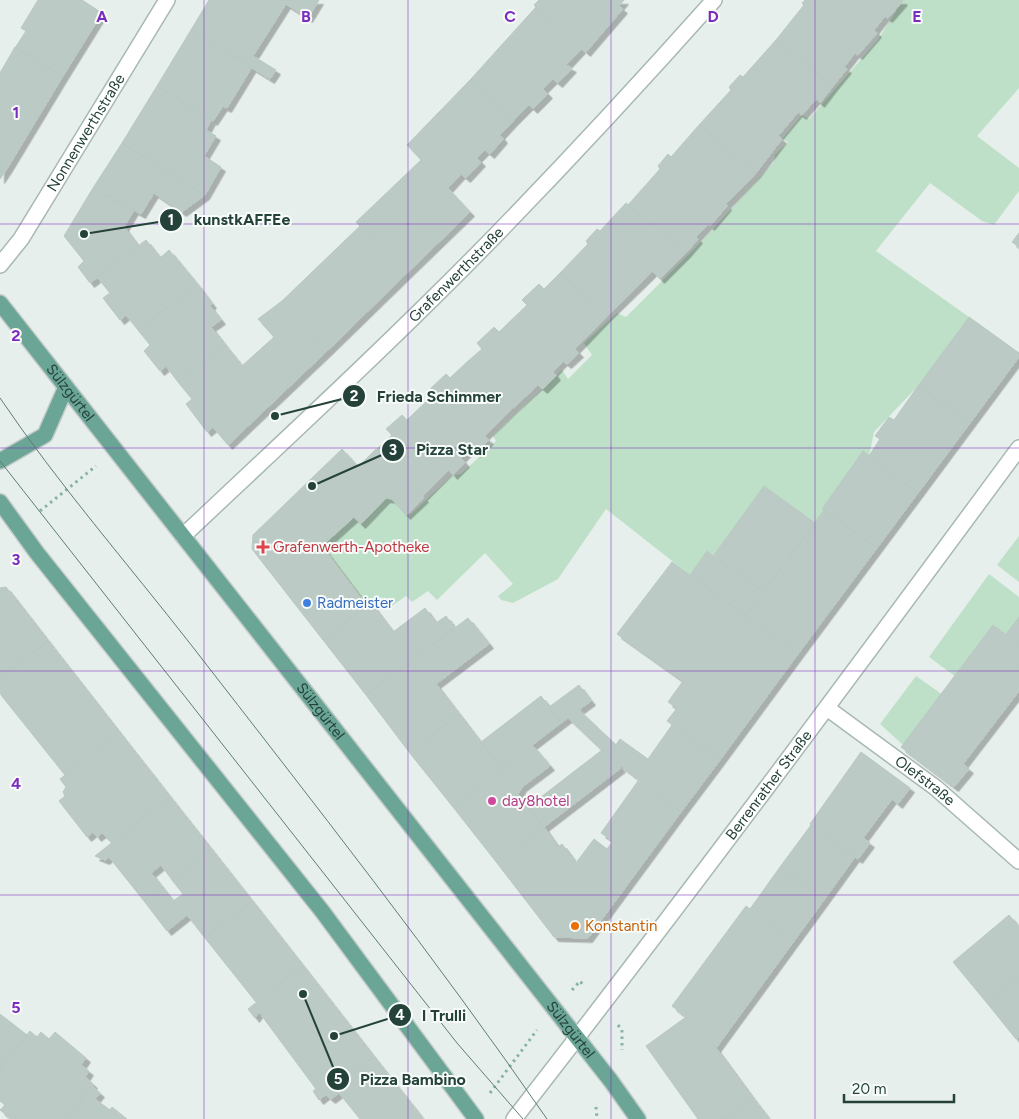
<svg xmlns="http://www.w3.org/2000/svg" width="1019" height="1119" font-family="Figtree,sans-serif">
<style>
.green{fill:#bfe0c8}
.building{fill:#bbcac4;stroke:#b8c9c2;filter:url(#shadow)}
.lines{fill:none;stroke-linecap:round;stroke-linejoin:round}
.minor-casing{stroke:#a8b8b2;stroke-width:18}
.major-casing{stroke:#c2cac8;stroke-width:18}
.path{stroke:#86b3a5;stroke-width:3;stroke-dasharray:2.5 4;stroke-linecap:butt}
.minor{stroke:#fff;stroke-width:15}
.major{stroke:#6aa596;stroke-width:15}
.tram{stroke:#5f7d75;stroke-width:1}
.grid{fill:none;stroke:#7b2cbf;stroke-width:1;stroke-opacity:0.55}
.health-dot{fill:#e0444e;stroke:#f7fbf9;stroke-width:2}
.shop-dot{fill:#3f7fe0;stroke:#f7fbf9;stroke-width:2}
.hotel-dot{fill:#d1479c;stroke:#f7fbf9;stroke-width:2}
.food-dot{fill:#e8710a;stroke:#f7fbf9;stroke-width:2}
.labels{text-anchor:middle;stroke-width:4;stroke-linejoin:round;paint-order:stroke}
.street-label{font-size:15px;fill:#24423a;stroke:#f7fbf9}
.health-label{font-size:15px;fill:#be3a42;stroke:#f7fbf9;text-anchor:start}
.shop-label{font-size:15px;fill:#366cbe;stroke:#f7fbf9;text-anchor:start}
.hotel-label{font-size:15px;fill:#b23c85;stroke:#f7fbf9;text-anchor:start}
.food-label{font-size:15px;fill:#c56008;stroke:#f7fbf9;text-anchor:start}
.grid-label{font-size:16px;text-anchor:middle;font-weight:bold;fill:#7b2cbf;stroke:#f7fbf9;stroke-width:4;stroke-linejoin:round;paint-order:stroke}
.leader{fill:none;stroke:#24423a;stroke-width:2}
.callout-dot{fill:#24423a;stroke:#f7fbf9;stroke-width:2}
.mark-label{font-size:15px;text-anchor:middle;font-weight:bold;fill:#fff}
.callout-label{font-size:16px;text-anchor:middle;font-weight:bold;fill:#24423a;stroke:#f7fbf9;stroke-width:4;stroke-linejoin:round;paint-order:stroke}
</style>
<defs>
<filter id="shadow"><feDropShadow dx="4.5" dy="4.5" stdDeviation="0" flood-color="#0004"/></filter>
</defs>
<rect width="100%" height="100%" fill="#e6efeb"/>
<path class="green" d="M903,0H1019V88L977,136L1019,168V191L994,225L982,221L930,183L876,251L969,317L918,386L874,432L869,456L863,452L815,523L764,486L714,555L707,551L690,575L606,509L558,579L513,603L501,600L498,596L513,584L485,553L437,600L428,591L412,602L406,596L389,608L381,597L367,606L322,546L354,517L361,524L386,498L392,499L406,515L411,514L452,476L461,474L496,441L493,436L562,370L568,379L592,355L584,343L617,313L626,317L702,241L774,162L775,155L788,142L782,139L802,115L809,119L877,41Z
M1019,536V582L997,565Z
M989,574L1019,597V617L1006,634L993,625L956,677L929,657Z
M916,676L943,695L903,745L880,724Z"/>
<path class="building" d="M38,0H82L102,13L63,76L15,48L26,31L21,28Z
M209,0H319L308,18L286,4L253,56L276,70L270,79L191,30Z
M539,0H624L619,6L623,9L586,52L536,7L534,5Z
M805,0H902L903,1L888,18L885,16L874,30L877,33L858,55L855,53L844,67L847,69L833,86L776,40L804,5L802,3Z
M536,7L581,49L566,65L572,68L558,83L553,79L543,89L548,94L533,109L529,105L514,120L471,79Z
M191,30L252,67L227,108L223,106L213,121L157,86Z
M776,40L833,86L820,103L816,99L802,115L798,112L778,136L782,139L756,173L699,125L731,90L729,87L740,75L743,77Z
M15,47L63,76L8,167L0,161V73Z
M471,79L514,120L500,135L503,139L490,154L485,150L477,158L481,162L466,178L461,174L448,188L407,145Z
M157,86L211,120L206,130L216,136L204,156L221,167L205,195L122,143Z
M699,125L756,173L726,204L727,206L710,226L708,224L696,237L698,239L686,253L628,205L660,169L658,166L668,154L671,157Z
M122,143L205,195L182,212L154,193L141,214L93,188Z
M421,160L470,212L406,274L356,222Z
M0,161L8,167L0,179Z
M93,188L134,210L124,227L138,246L90,283L78,267L84,261L64,236Z
M626,203L686,253L660,279L653,271L608,315L560,273L588,244L586,241L597,229L600,231Z
M360,226L406,274L328,350L282,301Z
M1019,233V247L1012,242Z
M146,240L160,258L169,250L197,284L138,330L126,315L120,320L103,298L110,293L97,277Z
M560,273L608,315L575,349L579,353L567,364L563,361L553,372L556,376L543,389L538,385L513,408L467,362L482,349L477,343L494,327L499,332L527,305L522,300L539,284L544,289Z
M197,284L212,304L210,306L221,320L211,327L225,345L178,382L166,366L160,371L144,351L150,345L138,330Z
M282,301L328,350L228,445L213,427L207,432L186,404L192,399L178,382L225,345L242,366L274,337L258,319Z
M969,317L1019,353V357L970,423L918,386Z
M467,362L513,408L484,436L489,440L476,453L471,448L461,458L465,463L453,475L449,470L423,496L377,449L392,435L386,429L402,415L407,420L435,393L431,388L446,374L450,378Z
M918,386L970,423L918,493L869,456L880,439L875,436L889,417L894,420Z
M342,449L358,467L376,449L424,498L406,515L392,499L386,498L361,524L313,477Z
M863,451L918,493L877,548L822,509Z
M313,477L354,517L322,546L367,606L323,640L252,549L253,535Z
M764,486L815,523L764,592L714,555Z
M824,510L877,548L798,654L746,616Z
M707,551L764,592L746,616L690,575Z
M672,562L798,654L720,760L667,721L677,708L668,702L683,681L617,634Z
M6,587L48,641L0,678V588Z
M371,603L393,632L425,608L436,623L446,616L455,628L366,695L323,640Z
M1019,617V644L1006,634Z
M468,618L489,644L436,684L459,714L409,752L366,695Z
M993,625L1019,644V691L963,764L969,769L954,787L901,747Z
M48,641L119,732L65,775L1,695L0,690V678Z
M579,685L591,701L561,723L549,707Z
M541,696L561,723L501,769L481,742Z
M579,710L616,745L608,756L568,718Z
M459,714L501,769L453,807L409,752Z
M672,725L720,760L681,812L608,756L620,739L648,759Z
M119,732L170,797L112,843L102,833L97,837L93,832L87,837L59,801L65,796L63,792L66,787L60,779Z
M533,746L550,766L522,787L518,794L544,827L497,863L453,807Z
M602,750L621,768L544,827L528,807Z
M861,752L910,788L898,804L892,799L863,838L870,843L858,859L810,824Z
M638,781L681,812L588,938L554,937L497,863L544,827L558,847L562,844L576,863L594,839L607,849L613,841L601,833Z
M170,797L211,849L172,880L161,865L151,873L162,887L144,901L109,857L105,860L95,856Z
M811,825L855,857L824,900L780,867Z
M211,849L252,901L205,938L187,915L167,931L144,901L162,887L173,901L183,894L172,880Z
M780,867L824,900L794,941L750,909Z
M252,901L303,966L256,1002L205,938Z
M746,906L794,941L716,1048L686,1017L672,1006Z
M1009,915L1019,927V977L987,1003L953,962Z
M303,966L374,1057L319,1100L313,1091L316,1089L259,1012L255,1018L248,1009Z
M1019,977V1037L1016,1039L987,1003Z
M0,1014L27,1035L0,1068Z
M686,1017L716,1048L752,1097L722,1119H698L646,1046Z
M30,1031L37,1037L41,1032L49,1039L55,1032L86,1058L81,1065L89,1071L85,1077L93,1084L65,1119H11L0,1110L5,1105L0,1101V1068Z
M374,1057L423,1119H360L339,1093L331,1099L326,1095Z
M92,1086L100,1093L95,1099L110,1110L112,1107L127,1119H65Z
M752,1097L769,1119H722Z"/>
<g class="lines">
<defs>
<g id="minor">
<path id="s1" d="M0,265L21,239L167,0"/>
<path id="s2" d="M183,536C286,439 390,343 489,242C566,163 641,82 714,0"/>
<path id="s3" d="M827,708L936,788L1019,861"/>
<path id="s4" d="M514,1119C686,898 853,673 1019,448"/>
</g>
<g id="major">
<path id="s5" d="M0,303L611,1081L638,1119"/>
<path d="M0,461L45,435L66,387"/>
<path d="M0,502L37,553L322,911L476,1119"/>
</g>
</defs>
<use href="#minor" class="minor-casing"/>
<use href="#major" class="major-casing"/>
<path class="path" d="M40,511L96,466
M572,990L580,981L583,985
M618,1025L622,1030V1050
M490,1093L537,1030
M596,1107L597,1119"/>
<use href="#minor" class="minor"/>
<use href="#major" class="major"/>
<path class="tram" d="M0,398C59,485 128,564 192,646C313,802 435,957 547,1119
M0,461L457,1043L523,1119"/>
</g>
<path class="grid" d="M204,0V1119M408,0V1119M611,0V1119M815,0V1119M0,224H1019M0,448H1019M0,671H1019M0,895H1019"/>
<path class="health-dot" d="M260.5 539.5h5v5h5v5h-5v5h-5v-5h-5v-5h5z"/>
<circle class="shop-dot" cx="307" cy="603" r="5"/>
<circle class="hotel-dot" cx="492" cy="801" r="5"/>
<circle class="food-dot" cx="575" cy="926" r="5"/>
<g class="labels">
<g class="street-label">
<text dy="5" stroke="none"><textPath href="#s1" startOffset="158">Nonnenwerthstraße</textPath></text>
<text dy="5" stroke="none"><textPath href="#s2" startOffset="378">Grafenwerthstraße</textPath></text>
<text dy="5" stroke="none"><textPath href="#s5" startOffset="114">Sülzgürtel</textPath></text>
<text dy="5" stroke="none"><textPath href="#s5" startOffset="519">Sülzgürtel</textPath></text>
<text dy="5" stroke="none"><textPath href="#s3" startOffset="122">Olefstraße</textPath></text>
<text dy="5" stroke="none"><textPath href="#s4" startOffset="420">Berrenrather Straße</textPath></text>
<text dy="5" stroke="none"><textPath href="#s5" startOffset="924">Sülzgürtel</textPath></text>
</g>
<g class="health-label">
<text x="273" y="552">Grafenwerth-Apotheke</text>
</g>
<g class="shop-label">
<text x="317" y="608">Radmeister</text>
</g>
<g class="hotel-label">
<text x="502" y="806">day8hotel</text>
</g>
<g class="food-label">
<text x="585" y="931">Konstantin</text>
</g>
</g>
<g class="grid-label">
<text x="102" y="22">A</text>
<text x="306" y="22">B</text>
<text x="510" y="22">C</text>
<text x="713" y="22">D</text>
<text x="917" y="22">E</text>
<text x="16" y="118">1</text>
<text x="16" y="341">2</text>
<text x="16" y="565">3</text>
<text x="16" y="789">4</text>
<text x="16" y="1013">5</text>
</g>
<path class="leader" d="M84 234L171 220M275 416L354 396M312 486L393 450M334 1036L400 1015M303 994L338 1079"/>
<g class="callout-dot">
<circle cx="84" cy="234" r="5"/>
<circle cx="275" cy="416" r="5"/>
<circle cx="312" cy="486" r="5"/>
<circle cx="334" cy="1036" r="5"/>
<circle cx="303" cy="994" r="5"/>
<circle cx="171" cy="220" r="12"/>
<circle cx="354" cy="396" r="12"/>
<circle cx="393" cy="450" r="12"/>
<circle cx="400" cy="1015" r="12"/>
<circle cx="338" cy="1079" r="12"/>
</g>
<g class="mark-label">
<text x="171" y="225">1</text>
<text x="354" y="401">2</text>
<text x="393" y="455">3</text>
<text x="400" y="1020">4</text>
<text x="338" y="1084">5</text>
</g>
<g class="callout-label">
<text x="242" y="225">kunstkAFFEe</text>
<text x="439" y="402">Frieda Schimmer</text>
<text x="452" y="455">Pizza Star</text>
<text x="444" y="1021">I Trulli</text>
<text x="413" y="1085">Pizza Bambino</text>
</g>
<path d="M844 1094v8h110v-8" fill="none" stroke="#24423a" stroke-width="2.5"/>
<text x="852" y="1094" font-size="15" fill="#24423a" stroke="#f7fbf9" stroke-width="4" paint-order="stroke">20 m</text>
</svg>
